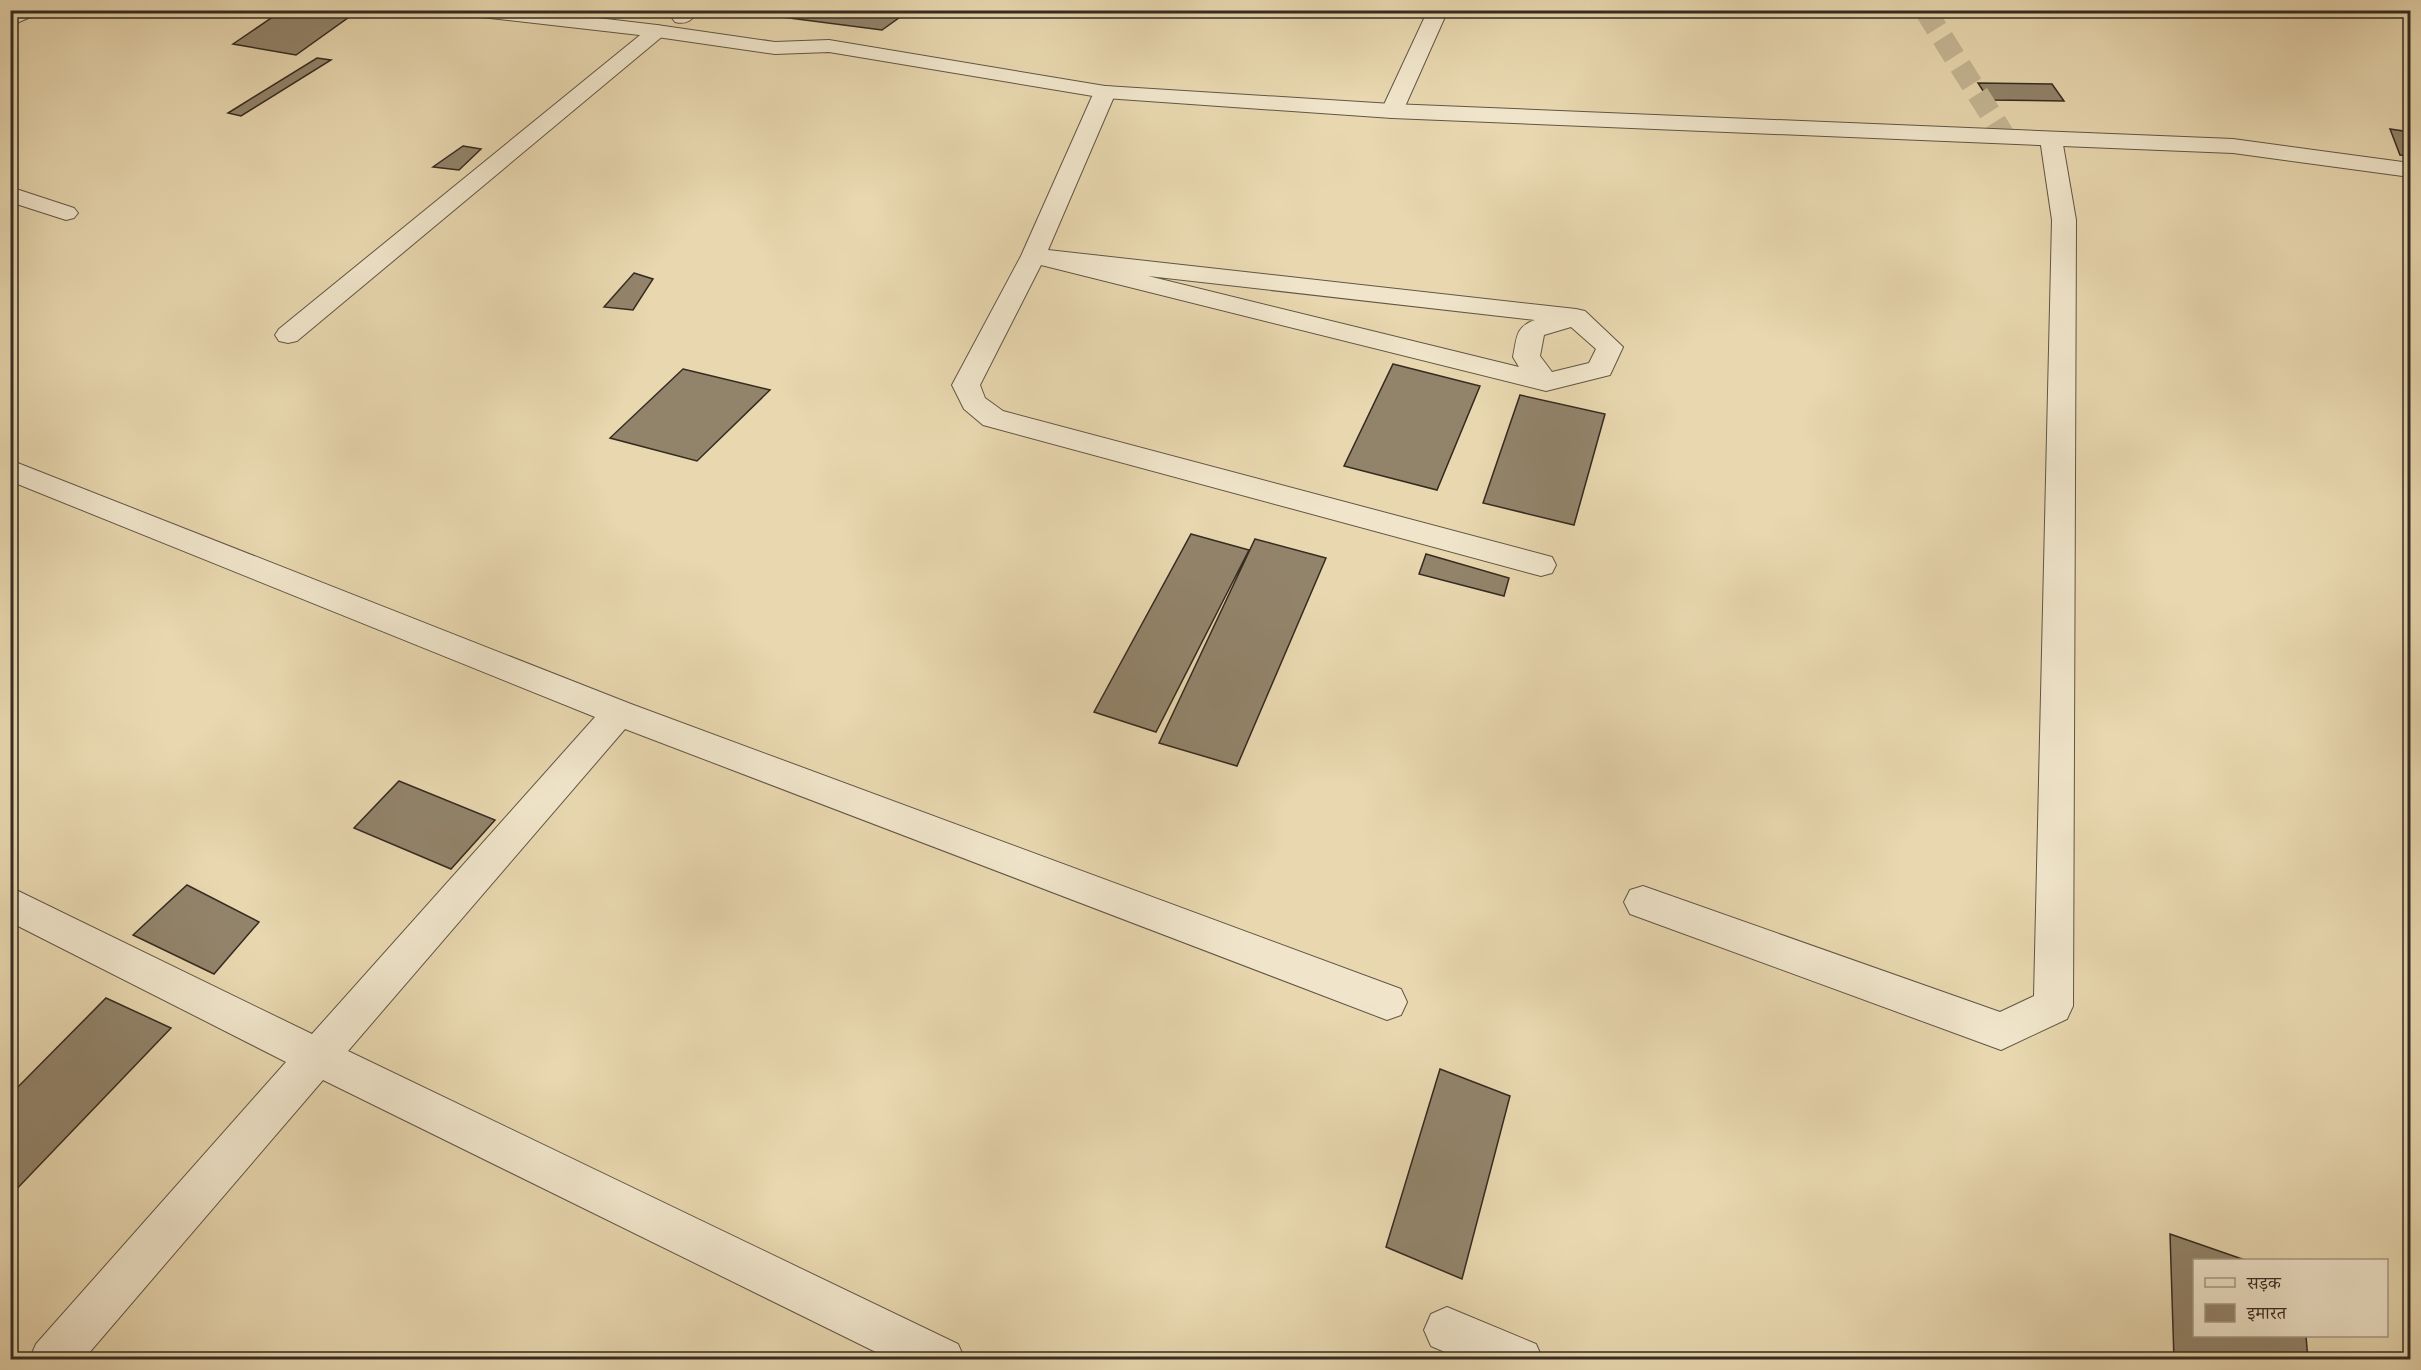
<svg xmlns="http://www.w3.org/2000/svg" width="2421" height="1370" font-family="'Libre Caslon Text','Noto Serif Devanagari',serif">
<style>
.building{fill:#92846b;stroke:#352b21;stroke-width:1.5}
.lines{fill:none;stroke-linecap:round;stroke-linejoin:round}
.minor-tunnel{stroke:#c4b593;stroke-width:22;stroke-dasharray:22 11;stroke-linecap:butt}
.minor-casing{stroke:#625644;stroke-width:2}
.tertiary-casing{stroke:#625644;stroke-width:2}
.minor{fill:#f0e5cb;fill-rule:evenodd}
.tertiary{fill:#f0e5cb;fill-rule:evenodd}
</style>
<rect width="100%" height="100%" fill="#e8d7af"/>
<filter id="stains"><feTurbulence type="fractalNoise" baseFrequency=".00333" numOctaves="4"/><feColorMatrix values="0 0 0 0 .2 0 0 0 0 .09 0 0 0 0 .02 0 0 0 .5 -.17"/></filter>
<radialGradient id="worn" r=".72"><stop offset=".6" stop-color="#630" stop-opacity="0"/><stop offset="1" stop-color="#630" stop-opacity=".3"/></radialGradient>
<path class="building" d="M283,10H347L356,12L296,55L233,44Z
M752,10H910L882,30L750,13Z
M317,58L331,60L241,116L228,113Z
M1978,83L2052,84L2064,101L1989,100Z
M2390,129L2410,132V156L2400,155Z
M463,146L481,149L459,170L433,167Z
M634,273L653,279L633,310L604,307Z
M1393,364L1480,386L1437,490L1344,466Z
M683,369L770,390L697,461L610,438Z
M1520,395L1605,414L1574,525L1483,503Z
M1191,534L1249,550L1156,732L1094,712Z
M1255,539L1326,558L1237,766L1159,743Z
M1426,554L1509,578L1504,596L1419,574Z
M399,781L495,820L451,869L354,828Z
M187,885L259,922L214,974L133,935Z
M106,998L171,1028L10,1196V1095Z
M1440,1069L1510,1096L1462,1279L1386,1247Z
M2170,1234L2245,1260H2194V1336H2306L2308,1360H2174Z"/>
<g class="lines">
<path class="minor-tunnel" d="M1925,10L2005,137"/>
<defs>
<path id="minor" d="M13,10H40L37,14L10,26V12Z
M678,10H699C692,20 687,25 675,22L672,18Z
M1428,10H1448L1403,111L1400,116L1392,118L1384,116L1381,111Z
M657,25L664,27L667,31L664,35L297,341L288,343L279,341L275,335L279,329L650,27Z
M1105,86L1113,87L1116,92L1048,250L1576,309L1585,311L1623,347L1610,375L1546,391L1041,265L980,385L985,398L1003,411L1552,557L1556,565L1552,573L1541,576L983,425L964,409L952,385L1021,256L1094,92L1097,87ZM1148,276L1535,320C1515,327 1517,338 1513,357L1519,367ZM1571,327L1596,349L1589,363L1552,372L1540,356L1544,335Z
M2051,132L2059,134L2062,139L2076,220L2073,1006L2067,1019L2001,1050L1630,914L1624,902L1630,890L1643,886L2000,1012L2034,996L2052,220L2040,139L2043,134Z
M10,187L74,208L78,213L74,218L66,220L10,202Z
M10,460L631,704L1401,989L1407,1002L1401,1015L1387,1020L625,729L348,1051L958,1344L965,1360H892L323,1080L83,1360H29L36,1344L286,1062L10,922V887L312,1034L595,717L10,481Z
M1447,1307L1536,1344L1543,1360H1463L1431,1346L1424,1330L1431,1314Z"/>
<path id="tertiary" d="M462,10H530L657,25L775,42L829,40L1105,86L1392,104L2233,139L2410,163V177L2233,153L1392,118L1105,98L829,52L775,54L657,37L472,16L465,14Z"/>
</defs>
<use href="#minor" class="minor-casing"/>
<use href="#tertiary" class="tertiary-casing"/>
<use href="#minor" class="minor"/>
<use href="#tertiary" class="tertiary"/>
</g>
<rect width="2421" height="1370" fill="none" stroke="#e8d7af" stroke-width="36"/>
<rect x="12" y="12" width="2397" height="1346" fill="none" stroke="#352b21" stroke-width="3"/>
<rect x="18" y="18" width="2385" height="1334" fill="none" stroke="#352b21" stroke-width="1.5"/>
<rect x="2193" y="1259" width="195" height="78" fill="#f0e5cb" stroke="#a59b87" stroke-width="1.5"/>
<rect x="2205" y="1278" width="30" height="9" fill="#f0e5cb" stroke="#a59b87" stroke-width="1.5"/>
<text x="2247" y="1289" font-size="18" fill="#352b21">सड़क</text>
<rect x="2205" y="1304" width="30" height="18" fill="#92846b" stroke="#a59b87" stroke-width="1.5"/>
<text x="2247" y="1319" font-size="18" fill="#352b21">इमारत</text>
<rect width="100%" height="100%" filter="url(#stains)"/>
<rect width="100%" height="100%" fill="url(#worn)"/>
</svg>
